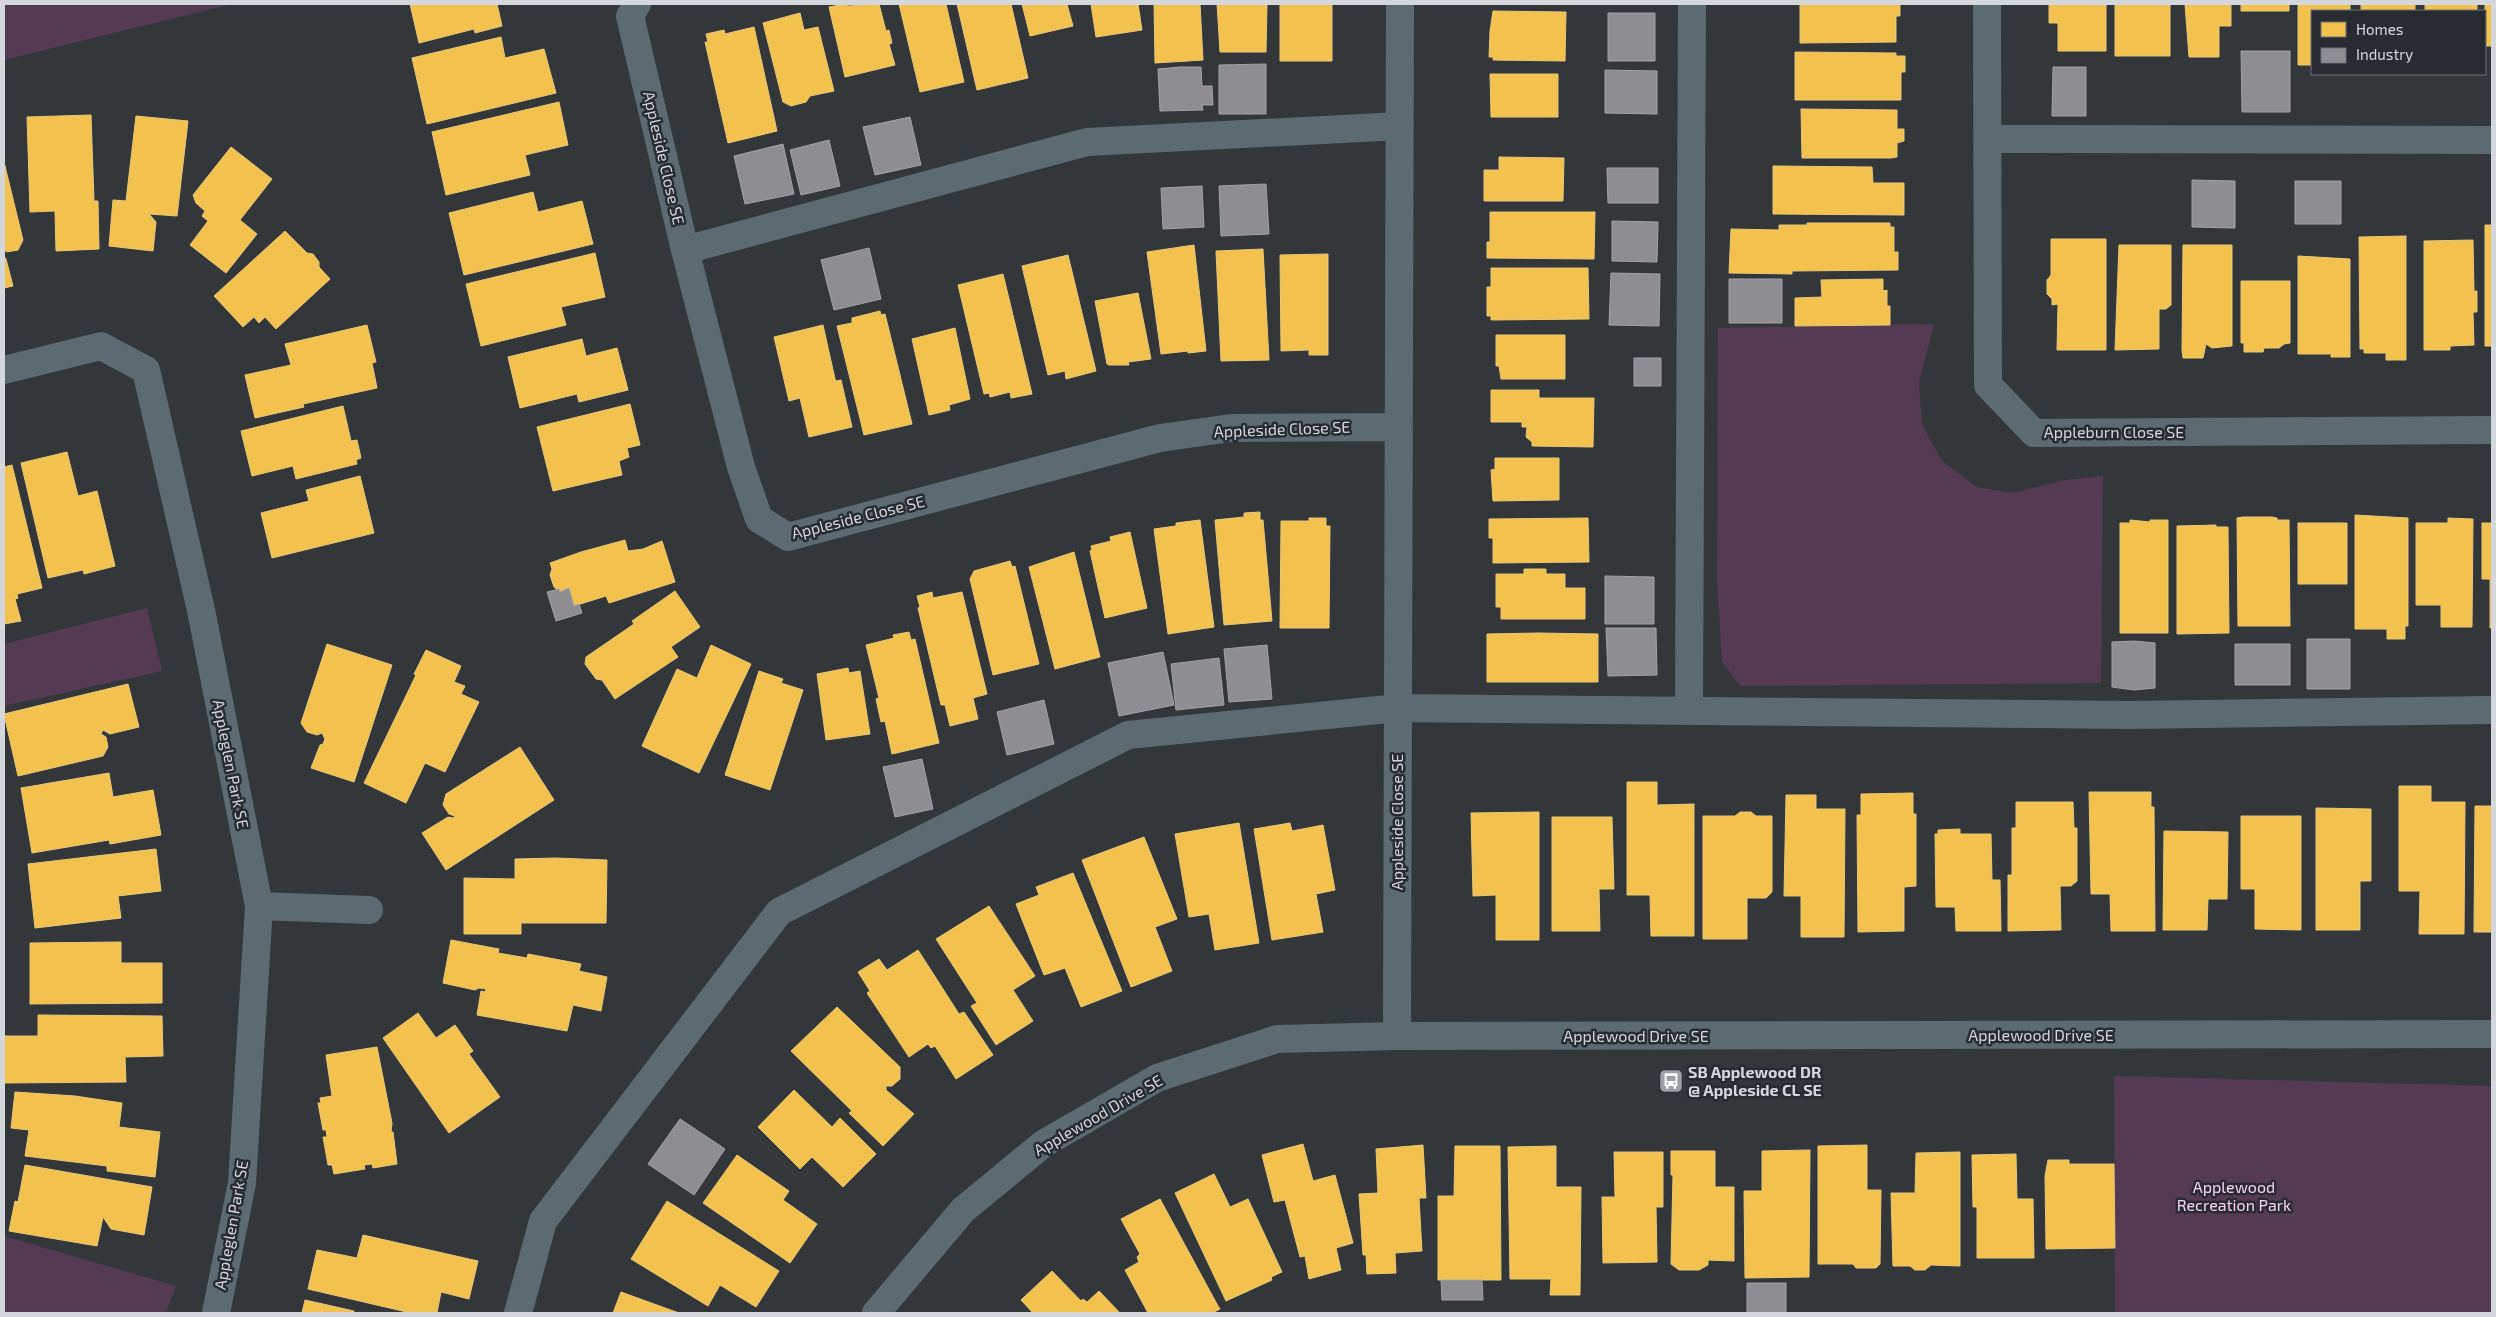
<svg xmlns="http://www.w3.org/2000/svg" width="2496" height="1317" font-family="'Exo 2',sans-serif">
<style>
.green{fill:#543a53}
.homes{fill:#f2c14e;stroke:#e9c878}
.industry{fill:#8d8d92;stroke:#a2a3a8}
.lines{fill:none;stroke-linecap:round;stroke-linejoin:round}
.minor{stroke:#5b6b71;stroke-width:28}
.labels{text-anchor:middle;stroke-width:5;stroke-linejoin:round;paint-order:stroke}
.street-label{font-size:16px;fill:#d4d7db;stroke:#282c32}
.poi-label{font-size:16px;font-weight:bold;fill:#d4d7db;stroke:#282c32;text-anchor:start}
.park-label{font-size:16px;fill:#fbd1f7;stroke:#282c32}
</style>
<rect width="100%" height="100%" fill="#34373a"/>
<path class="green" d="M4,4H232L4,60Z
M1934,324L1919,382L1922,424L1942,461L1977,487L2013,493L2065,480L2103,476L2101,683L1740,686L1722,661L1717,582L1718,328Z
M147,608L162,671L4,706V644Z
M2114,1076L2492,1086V1313H2115Z
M4,1236L176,1286L166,1313H4Z"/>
<path class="homes" d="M410,4H497L502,26L475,33L474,29L419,43Z
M845,4L848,6L879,4L886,31L889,30L892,43L889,44L895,65L845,77L829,7Z
M899,4H946L964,82L920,92Z
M957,4H1011L1028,78L977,90Z
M1022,4H1067L1073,26L1030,36Z
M1091,4H1138L1142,30L1096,37Z
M1154,4H1200L1203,60L1155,63Z
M1217,4H1267L1266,52H1220Z
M1280,4H1332V61H1280Z
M1800,4H1900V16H1896V42L1800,43Z
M2049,4H2106V51H2058V23H2049Z
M2115,4H2170V56H2115Z
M2185,4H2231V26H2219V57H2189Z
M2241,4H2289V11H2241Z
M2298,4H2350V11H2312V65H2298Z
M2361,4H2415V11H2361Z
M2425,4H2477V11H2425Z
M2485,4H2492V46H2485Z
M1493,11L1566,12L1565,61L1493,60V57H1489L1490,31Z
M800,13L804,30L818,27L834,91L810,96L806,102L791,106L783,102L763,23Z
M754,27L777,131L728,143L705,42H708L706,34L724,30L725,34Z
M501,37L505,58L544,49L556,93L427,124L412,58Z
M1795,52L1896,53V56H1905V72H1901V100H1795Z
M1490,74H1558V117H1491Z
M559,102L568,145L525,155L530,175L446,195L432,132Z
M1801,109L1897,110V129H1904V141L1897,143V157L1891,158H1802Z
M91,115L94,201H98L99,249L56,251L55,211L30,212L27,117Z
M136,116L188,121L177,216L149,214L156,222L153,251L109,246L113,200L126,201Z
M231,147L272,179L240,220L257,234L226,273L190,245L208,221L202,216L205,211L196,203L193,195Z
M1499,157L1564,158L1563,201H1484V170H1499Z
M4,162L23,240L18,250L7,252L4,250Z
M1773,166L1872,167L1873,183H1904V215L1773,214Z
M533,192L538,212L582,201L593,244L464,275L449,213Z
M1490,212H1595L1594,259L1487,258V242H1490Z
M1807,223H1890V227H1894V252H1898V270L1792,271V274L1729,273L1731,229L1779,230V225H1807Z
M2485,225H2492V346H2485Z
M285,231L307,253L313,254L319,262V267L330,279L276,329L265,317L259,323L254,317L243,327L214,296Z
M2406,236V360H2386V353H2364V349H2360L2359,237Z
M2051,239H2106V350H2057L2058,304L2052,305V299L2047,294V280L2051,275Z
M2473,240L2474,291H2477V312H2473L2474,345L2450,346V350H2424V241Z
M1194,245L1206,351L1188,353V351L1161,354L1147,252Z
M2119,245H2171V305L2166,309H2159V349L2115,350Z
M2183,245H2232V346L2212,348L2206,344L2203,358H2183L2182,350Z
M1263,249L1269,360L1221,361L1216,251Z
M595,253L605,297L561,307L566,325L481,346L466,284Z
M1328,254V355H1309V350L1281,351L1280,255Z
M1068,255L1096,371L1066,379L1065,371L1048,375L1022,266Z
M4,256L6,259L13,286L4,288Z
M2298,256L2350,259V357H2331V354H2298Z
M1491,268H1588L1589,319L1491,320V316H1487V287H1491Z
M1003,274L1032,394L1011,398L1010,392L990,397L989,393L984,394L958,285Z
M1883,279V291L1887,290V306H1890V325L1795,326V298L1822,297L1821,280Z
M2241,281H2290V343L2284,344L2279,348H2264L2263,352H2244V343H2241Z
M1138,293L1151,359L1128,362L1129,365H1109L1107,364L1095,301Z
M880,311L881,315L885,314L912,424L864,435L837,326L852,323V318Z
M367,325L376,362L372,363L377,388L303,404L304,407L255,418L245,375L291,365L285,344Z
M823,325L835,379L836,381L841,380L852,427L809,437L800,398L789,401L774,337Z
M955,328L970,399L949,405L950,410L929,415L912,339Z
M1496,335H1565V379H1501L1499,366H1496Z
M582,339L586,356L617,348L628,390L579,402L577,394L520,408L508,357Z
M1491,390H1539V398H1594L1593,447L1532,446V442L1526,437L1527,427H1522V422H1491Z
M630,404L640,445L627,448L629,457L619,461L622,475L553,491L537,427Z
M343,406L351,441L357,440L361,458L356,460L357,464L296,479L293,466L252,476L241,431Z
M67,452L78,496L97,491L115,566L84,574L83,570L48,578L21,463Z
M1495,458H1559V500L1493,501L1491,470L1495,469Z
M12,465L42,588L17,594L18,598L15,599L21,621L4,624V467Z
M360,476L374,533L272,558L261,513L309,501L306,490Z
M1260,512V520H1263L1272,621L1224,625L1215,520L1244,517V513Z
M2355,515L2408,518V626H2405V639H2387V629H2355Z
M2243,517H2272L2277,518V520H2289L2290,626H2238L2237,518Z
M1309,518H1326V526H1330L1329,628H1280L1281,521H1309Z
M1588,518L1589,562L1493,563V538H1489V519Z
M2448,518L2473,519L2472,627H2441V605H2416V523H2448Z
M1200,520L1214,627L1168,634L1154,529L1176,526V523Z
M2130,520L2150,522V520H2168V633H2120V523H2130Z
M2298,523H2347V584H2298Z
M2482,523H2492V628H2490V579H2482Z
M2216,525V527H2228L2229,633L2177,634V526Z
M1130,532L1147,608L1105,618L1090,551L1092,550L1091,546L1111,541L1110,537Z
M625,540L628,551L643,549L662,541L675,582L609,603L606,596L574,606L569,588L560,592L554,587L550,575L552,569L550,563L581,552Z
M1074,552L1100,657L1055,669L1029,567Z
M1010,561L1012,567L1015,566L1039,664L993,675L970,579L974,571Z
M1524,569H1546V574H1565V588H1585V619H1501V607H1496V574H1524Z
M675,591L700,627L671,647L678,657L615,699L602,680L596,679L585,664L586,657L634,624L632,621Z
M932,592L933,598L962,592L987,694L973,698L978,719L950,726L945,705H941L918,608L920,607L917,596Z
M909,632L911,640L915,639L939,743L892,754L885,721L881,722L876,699L879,698L866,645L894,638L893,635Z
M1539,633L1598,634V682H1487V634Z
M327,644L392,665L354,782L311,768L320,745L323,744L325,739L322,733L317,735L307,732L301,723Z
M711,645L751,664L699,773L642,746L677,669L697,678Z
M426,650L461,666L454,682L465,686L461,694L479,702L445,772L425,763L406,803L364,783L416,675L414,674Z
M848,668L849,673L860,671L870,734L826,740L817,674Z
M759,671L783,679L781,683L803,690L770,790L725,775Z
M128,684L139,727L110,734L103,730L101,734L106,737L108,747L103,756L18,776L4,714Z
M520,747L554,800L446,870L422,833L448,817L453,818L455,816L449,814L443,805L446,794Z
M109,773L113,797L153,790L161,835L110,844L109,840L32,853L21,788Z
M1627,782H1657V805L1694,804V936H1651L1650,895H1627Z
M2399,786H2431V802H2465L2464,934H2419L2420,891H2399Z
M2089,792H2151V807H2154L2155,931H2111L2110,894H2091Z
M1913,793V814H1916V886L1904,887V931L1858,932L1857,815H1861V794Z
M1786,795H1816V809H1845L1844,937H1801V896H1784Z
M2016,802H2073L2074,828H2077V881L2071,886H2060L2061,930L2008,931V875H2012V828H2016Z
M2475,806H2492V932H2474Z
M2316,808L2371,809V881H2360V930H2316Z
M1539,812V940H1496V895L1473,896L1471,813Z
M1740,812H1751L1756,816H1772V892L1766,898H1747V939H1703V816H1735Z
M2241,816H2301V930L2255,929V889H2241Z
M1552,817H1612L1614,889H1599L1600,931H1552Z
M1239,823L1259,943L1215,950L1209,914L1189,917L1175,834Z
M1290,823L1292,831L1323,825L1335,890L1316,894L1323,932L1272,940L1254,829Z
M1960,829V834H1991L1992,880H2000L2001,931H1956L1955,907H1936L1935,834H1938V830Z
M2164,831L2228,832L2227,899H2208L2207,930H2163Z
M1144,837L1177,919L1155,927L1172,971L1131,987L1082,860Z
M156,849L161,891L118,896L121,918L35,928L28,864Z
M556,858L607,860L606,923H521V934H464V878L515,879V859Z
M1073,873L1122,991L1081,1007L1065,968L1044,975L1016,904L1039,895L1036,887Z
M989,906L1035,976L1013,990L1033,1021L996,1045L971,1006L977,1003L936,939Z
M451,940L499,949L498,953L527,958L528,954L581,964L579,971L607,977L601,1011L573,1005L567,1031L477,1015L481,991L485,992L486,989L479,988L475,990L443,983Z
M121,942V963H162V1003L30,1004V943Z
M918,950L959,1014L964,1012L993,1055L956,1079L935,1046L931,1048L928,1044L909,1057L867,993L870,991L858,972L879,959L887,970Z
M837,1007L900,1067V1079L892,1086H886V1090L914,1114L883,1146L849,1113L852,1111L791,1051Z
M418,1013L436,1038L455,1025L473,1051L469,1054L500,1097L449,1133L383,1038Z
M38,1015L162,1016L163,1056L125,1057L126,1082L4,1083V1036H38Z
M377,1047L392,1123L391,1132H393L397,1164L373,1168L372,1164L364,1165L365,1169L334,1174L332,1165H328L323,1137H327L326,1130H323L318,1103H321L320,1098L332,1096L326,1055Z
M794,1090L832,1127L840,1118L876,1154L843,1187L812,1157L800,1169L758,1127Z
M15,1092L75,1096L122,1103L119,1127L160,1132L155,1177L107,1171V1166L25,1156L29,1130L11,1128Z
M1303,1144L1313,1181L1335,1175L1353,1243L1336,1248L1341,1270L1309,1279L1305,1256L1300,1257L1285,1200L1274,1202L1262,1155Z
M1423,1145L1426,1198H1419L1422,1251L1395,1253L1396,1273L1367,1274L1366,1255H1363L1359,1194L1378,1193L1376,1149Z
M1867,1145V1190H1881L1880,1264L1876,1268H1856L1853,1264H1818V1146Z
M1455,1146H1500L1501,1280H1438V1196H1454Z
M1556,1146V1187H1581L1580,1295H1550L1551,1279H1510L1508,1147Z
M1810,1150L1809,1277L1745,1278L1744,1191H1762V1151Z
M1671,1151H1715V1187H1734V1261L1708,1260V1265L1699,1270H1679L1671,1264L1673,1175H1671Z
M1614,1152H1663V1207H1656L1657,1262L1603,1263L1602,1197H1615Z
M1960,1152V1266L1931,1265L1925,1270H1915L1910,1266H1893L1891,1193H1915L1916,1153Z
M2016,1154L2017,1199H2033L2034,1258H1977V1207H1973L1972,1155Z
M737,1155L789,1191L783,1200L817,1224L790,1263L703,1203Z
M2048,1160H2069V1164H2114L2115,1248L2046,1249L2045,1176Z
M25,1165L152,1187L144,1235L111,1229L103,1217L97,1246L9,1231L15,1201L18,1202Z
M1214,1174L1230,1207L1248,1199L1282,1272L1271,1277L1272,1280L1226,1301L1175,1193Z
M1160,1199L1218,1306L1220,1309L1212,1313H1148L1125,1270L1139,1262L1137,1257L1140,1254L1121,1219Z
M667,1201L779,1271L756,1307L720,1285L708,1306L631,1259Z
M363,1235L478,1261L469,1299L441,1292L437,1313H411L308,1289L317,1250L357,1258Z
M1052,1271L1081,1301L1083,1299L1087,1302L1099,1291L1120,1313H1033L1021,1300Z
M621,1292L679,1313H613Z
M305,1300L354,1311V1313H302Z"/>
<path class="industry" d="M1608,13H1655V61H1608Z
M2241,51H2290V112H2242Z
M1266,64V114H1219V65Z
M1180,67H1201L1202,86H1212L1213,105H1202L1203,110L1160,111L1158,69Z
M2053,67H2086V116H2052Z
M1605,70L1657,71V114L1605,113Z
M910,117L921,165L875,175L863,127Z
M829,140L840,186L801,195L790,150Z
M783,144L794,194L745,204L734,156Z
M1607,168H1658V203H1608Z
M2192,180L2235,181V228L2192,227Z
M2295,181H2341V224H2295Z
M1266,184L1269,234L1221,236L1219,186Z
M1202,186L1204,227L1163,229L1161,188Z
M1612,221L1658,222L1657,262L1612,261Z
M869,248L881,299L834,310L821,260Z
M1611,273L1660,274L1659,326L1609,325Z
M1729,279H1782V323H1729Z
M1634,358H1661V386H1634Z
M1605,576L1654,577V624H1605Z
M569,588L574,606L579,604L582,613L556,621L547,592L559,589L560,592Z
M1606,628H1656L1657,675L1608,676Z
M2307,639H2350V689H2307Z
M2134,641L2155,643V688L2134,690L2112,687V642Z
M2235,644H2290V685H2235Z
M1267,645L1272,699L1229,702L1224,649Z
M1163,652L1174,705L1119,716L1108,663Z
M1219,658L1224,705L1176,710L1171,664Z
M1044,700L1054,744L1007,755L997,712Z
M922,759L933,809L895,817L883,767Z
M680,1119L725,1149L694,1195L648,1164Z
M1441,1280H1482L1483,1300H1442Z
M1747,1283H1786V1313H1747Z"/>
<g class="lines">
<path class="minor" d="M637,4L630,16L685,250L741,467L759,519L788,537L1160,438L1231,428L1398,427
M1987,4L1988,385L2034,433L2492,430
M1988,139L2492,140
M685,250L1087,142L1400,126
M4,370L101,346L146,370L201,610L259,906L242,1183L216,1313
M1689,711L1692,4
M259,906L369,910
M1397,1036L1400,4
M518,1313L543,1221L779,912L1128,735L1398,708L2129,715L2492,710
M876,1313L963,1210L1043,1144L1157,1078L1277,1039L1397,1036L2492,1034"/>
</g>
<defs>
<symbol id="bus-square" viewBox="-11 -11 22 22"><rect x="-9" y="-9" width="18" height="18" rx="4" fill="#9c9fa3" stroke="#282c32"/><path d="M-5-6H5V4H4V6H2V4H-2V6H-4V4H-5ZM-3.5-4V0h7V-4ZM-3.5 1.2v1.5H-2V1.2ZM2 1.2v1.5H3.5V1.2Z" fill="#fff"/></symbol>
</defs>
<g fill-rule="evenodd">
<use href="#bus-square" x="1657" y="1067" width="28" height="28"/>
</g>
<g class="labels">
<g class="street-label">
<text transform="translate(664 158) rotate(77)" y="6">Appleside Close SE</text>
<text transform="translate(1282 429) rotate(-2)" y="6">Appleside Close SE</text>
<text x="2114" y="438">Appleburn Close SE</text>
<text transform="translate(858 517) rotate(-14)" y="6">Appleside Close SE</text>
<text transform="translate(231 764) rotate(79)" y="6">Appleglen Park SE</text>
<text transform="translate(1397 822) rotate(-90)" y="6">Appleside Close SE</text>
<text x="2041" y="1041">Applewood Drive SE</text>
<text x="1636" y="1042">Applewood Drive SE</text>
<text transform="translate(1098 1115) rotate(-30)" y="6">Applewood Drive SE</text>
<text transform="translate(231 1225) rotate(-80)" y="6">Appleglen Park SE</text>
</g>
<g class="poi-label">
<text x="1688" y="1078">SB Applewood DR<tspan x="1688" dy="18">@ Appleside CL SE</tspan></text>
</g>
<g class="park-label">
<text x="2234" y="1193">Applewood<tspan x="2234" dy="18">Recreation Park</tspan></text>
</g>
</g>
<rect width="2496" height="1317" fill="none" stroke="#d4d7db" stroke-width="10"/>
<rect x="2311" y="10" width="175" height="65" fill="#282c32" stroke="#6d7076"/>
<rect x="2321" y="22" width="25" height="15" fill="#f2c14e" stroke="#6d7076"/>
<text x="2356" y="35" font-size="15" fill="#d4d7db">Homes</text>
<rect x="2321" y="48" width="25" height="15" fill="#8d8d92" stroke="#6d7076"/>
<text x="2356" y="60" font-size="15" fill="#d4d7db">Industry</text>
</svg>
